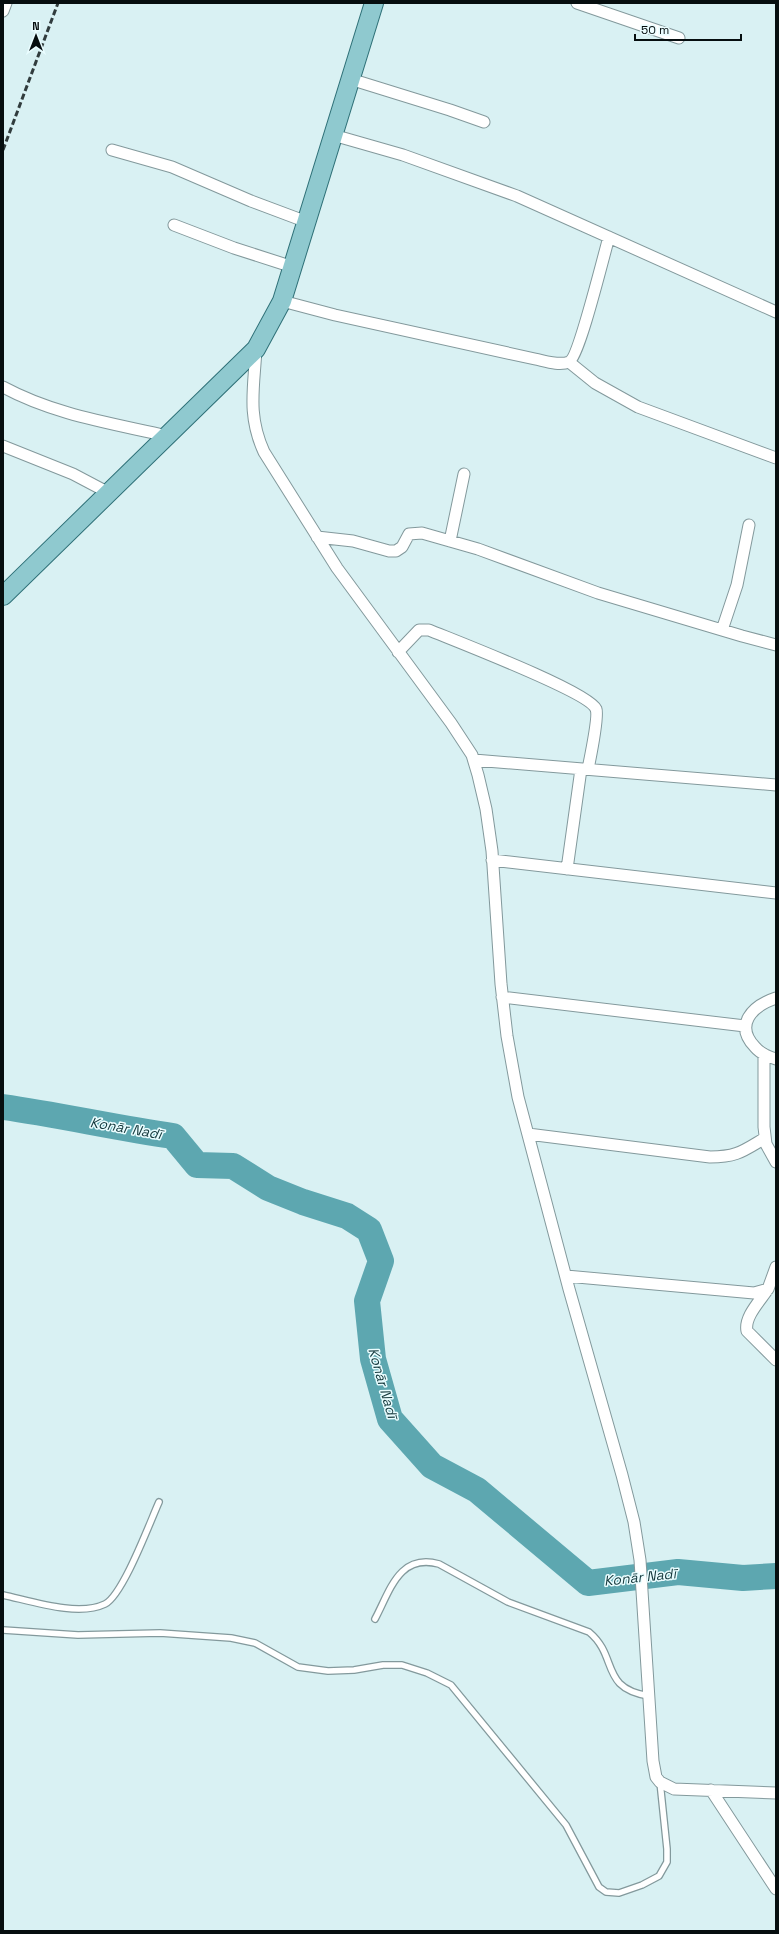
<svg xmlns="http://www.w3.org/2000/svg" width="779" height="1934" font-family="'Space Grotesk',sans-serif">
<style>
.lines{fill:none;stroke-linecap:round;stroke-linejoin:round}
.river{stroke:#5da7b0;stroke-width:26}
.lane-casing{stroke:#83999c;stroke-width:8}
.street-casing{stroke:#83999c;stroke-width:13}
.primary-casing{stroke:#2e7077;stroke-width:20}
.lane{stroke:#fff;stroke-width:5.5}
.street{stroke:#fff;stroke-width:11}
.primary{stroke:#8fc9cf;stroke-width:18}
.rail{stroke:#313c3d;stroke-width:3;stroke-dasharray:6 3;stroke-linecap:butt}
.labels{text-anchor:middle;stroke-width:3;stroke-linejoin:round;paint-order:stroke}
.water-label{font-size:14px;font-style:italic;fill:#163a3e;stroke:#eafdff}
</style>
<rect width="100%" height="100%" fill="#d9f1f3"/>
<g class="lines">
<path class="river" d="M3,1107C60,1115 116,1128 173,1136L197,1165L233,1166L268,1188L303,1202L347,1216L369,1230L381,1261L367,1301L373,1359L390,1419L432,1466L477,1490L588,1583L678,1572L743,1578L776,1576"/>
<defs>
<path id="lane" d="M3,1595C31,1601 78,1617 105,1604C123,1595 150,1522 159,1502
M375,1619C390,1591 399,1553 439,1564L508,1602L589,1632C619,1657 599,1688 649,1696
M3,1630L78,1635L160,1633L231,1638L255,1643L298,1667L328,1671L354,1670L383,1665H402L427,1673L451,1685L566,1825L599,1887L606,1892L619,1893L642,1885L659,1876L667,1862V1849L660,1782"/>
<path id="street" d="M577,3L679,38
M3,11L6,3
M350,79L450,110L484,122
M333,135L403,155L517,196L776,312
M112,150L172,167L251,201L307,222
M174,225L234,248L293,267
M282,301L335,315L535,359C545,361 559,366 569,362C579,357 604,254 609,237
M256,349C254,388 247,415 264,452L337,568L451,723L472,755L478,775L486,809L492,851L501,984L507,1036L518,1097L569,1289L622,1475L634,1522L640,1560L653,1761L656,1777L660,1782L674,1789L776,1793
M569,362L595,383L638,407L776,458
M3,387C55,415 111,423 167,436
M3,446L73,474L109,493
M317,537L353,541L389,551H396L402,547L409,534L422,533L478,549L598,593L742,636L776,645
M450,541L464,474
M722,630L737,585L749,525
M398,652L419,630H429C453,640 589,692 596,709C599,716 590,759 588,769
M474,760L776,785
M492,860L776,893
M567,869L581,769
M502,997L745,1026
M776,998C752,1006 734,1025 755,1047C760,1053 769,1057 776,1059
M764,1054V1127L766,1144L776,1162
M528,1134L710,1157C737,1157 743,1151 765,1138
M566,1276L754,1293L768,1289L776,1267
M768,1289C760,1301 744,1317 747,1331L776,1360
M711,1790L776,1889"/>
<path id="primary" d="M3,596L256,349L282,301L374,3"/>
</defs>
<use href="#lane" class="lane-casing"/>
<use href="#street" class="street-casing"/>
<use href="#primary" class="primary-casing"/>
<use href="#lane" class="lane"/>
<use href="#street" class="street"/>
<use href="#primary" class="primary"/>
<path class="rail" d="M3,150L58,3"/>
</g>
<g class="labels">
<g class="water-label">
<text transform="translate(126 1128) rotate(10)" y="5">Konār Nadī</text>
<text transform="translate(383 1383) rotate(74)" y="5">Konār Nadī</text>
<text transform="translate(640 1577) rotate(-6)" y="5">Konār Nadī</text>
</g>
</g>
<rect width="779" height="1934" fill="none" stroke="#060e0f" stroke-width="8"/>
<g transform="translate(36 36)" stroke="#eafdff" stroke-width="3" paint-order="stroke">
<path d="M0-3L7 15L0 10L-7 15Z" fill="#060e0f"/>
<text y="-6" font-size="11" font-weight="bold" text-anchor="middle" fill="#060e0f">N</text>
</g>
<path d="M635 34v6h106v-6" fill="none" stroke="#060e0f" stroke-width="2"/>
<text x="641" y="34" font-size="12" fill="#060e0f" stroke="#eafdff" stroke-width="3" paint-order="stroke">50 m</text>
</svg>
